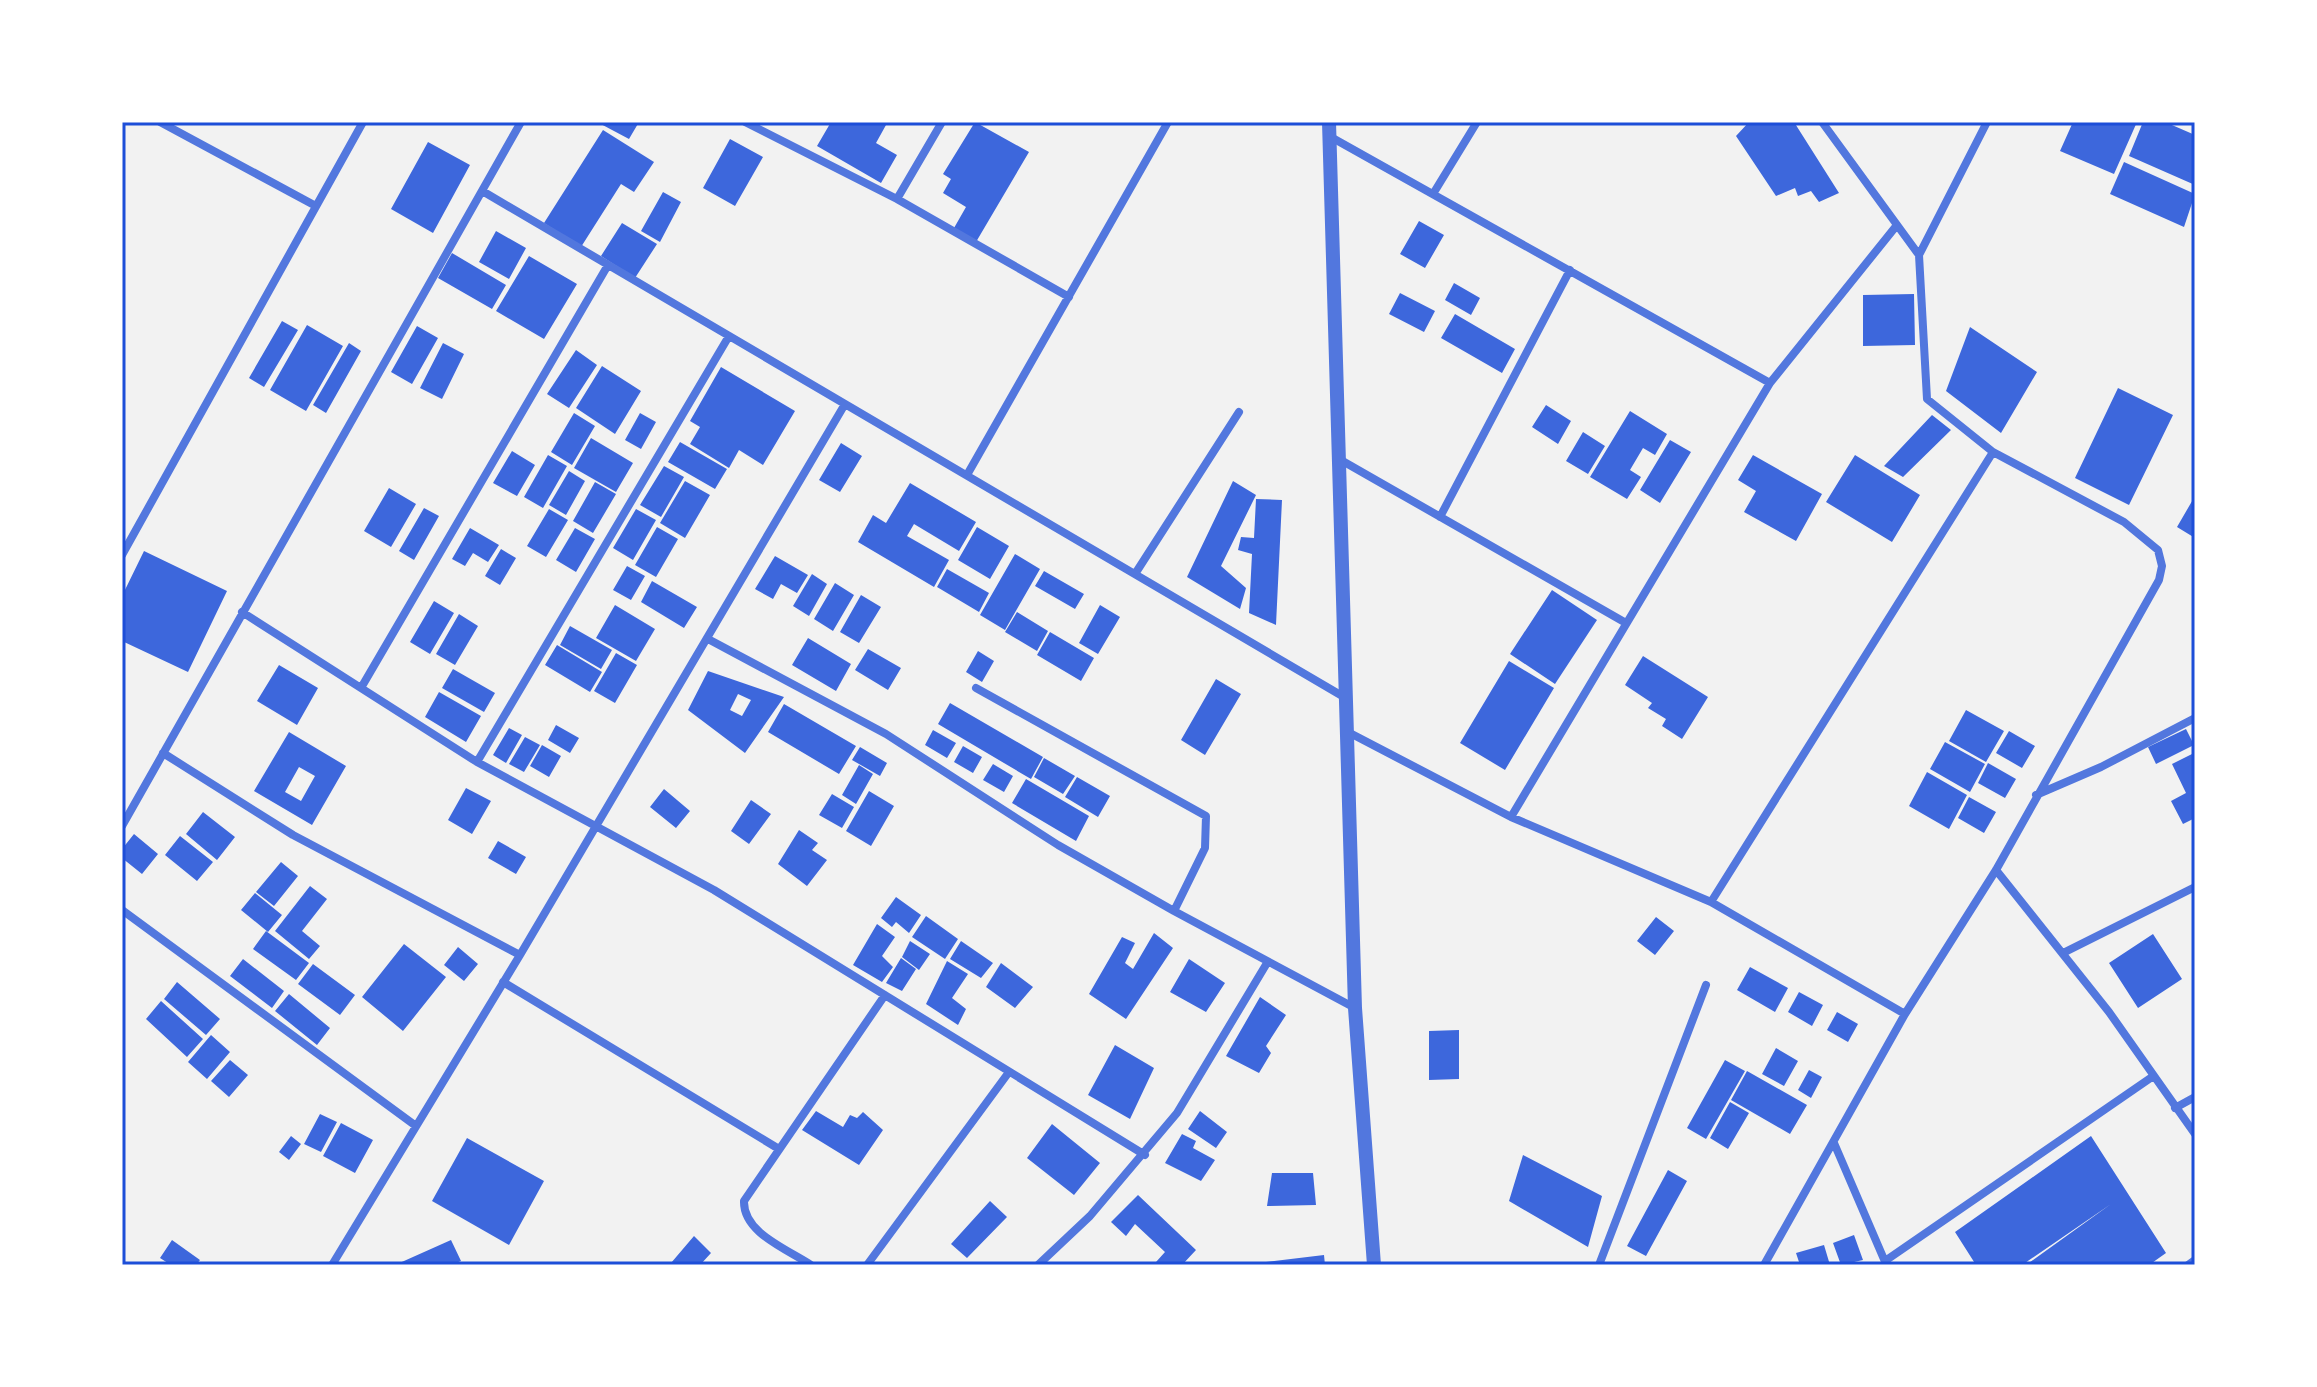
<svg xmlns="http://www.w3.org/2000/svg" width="2317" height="1387" font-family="'Crimson Pro',serif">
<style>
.building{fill:#3d67dc;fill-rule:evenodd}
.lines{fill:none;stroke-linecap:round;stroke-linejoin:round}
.minor{stroke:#5277de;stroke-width:8}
.tertiary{stroke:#5277de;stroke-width:14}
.neatline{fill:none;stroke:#1d4ed8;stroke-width:3}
</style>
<rect width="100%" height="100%" fill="#f2f2f2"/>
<path class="building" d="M597,122H639L629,139Z
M831,122H880L886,125L876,143L897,155L881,183L817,146Z
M975,122L1029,152L976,242L954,228L966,207L943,193L951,179L943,174Z
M1749,122H1794L1839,193L1819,202L1811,191L1798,196L1795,188L1776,196L1736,136Z
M2073,122H2137L2114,174L2060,151Z
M2143,122H2165L2195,135V185L2129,156Z
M603,130L654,162L634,192L621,184L581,247L544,223Z
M730,139L763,157L735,206L703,188Z
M428,142L470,165L433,233L391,209Z
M2124,162L2195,194L2184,227L2110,194Z
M663,192L681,202L660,242L641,231Z
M1419,221L1444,235L1425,268L1400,254Z
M622,223L657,244L635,278L601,256Z
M496,231L526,248L509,279L479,262Z
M452,253L506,285L492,309L438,278Z
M529,256L577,284L544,339L496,311Z
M1454,283L1480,298L1471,315L1445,300Z
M1400,293L1435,311L1424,332L1389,314Z
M1914,294L1915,345L1863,346V295Z
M1455,314L1515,349L1502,373L1441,338Z
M282,321L298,330L264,387L249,378Z
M307,325L343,346L306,411L270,390Z
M417,326L438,338L412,384L391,372Z
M1970,327L2037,372L2001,433L1946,391Z
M349,343L361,351L326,413L313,405Z
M443,343L464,354L442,399L420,388Z
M576,350L597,365L569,408L547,394Z
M602,366L641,391L615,434L576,408Z
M721,367L795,411L763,465L739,450L729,468L690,444L700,427L690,421Z
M2118,388L2173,415L2129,505L2075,478Z
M1546,405L1571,421L1558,444L1532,427Z
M1630,411L1667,434L1655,455L1643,448L1630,470L1641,477L1627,499L1590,477Z
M574,413L595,426L572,465L551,452Z
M640,413L656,422L641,449L625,440Z
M1932,415L1951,430L1903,477L1884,466Z
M1583,432L1605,446L1588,474L1566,461Z
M591,438L633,463L616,492L574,468Z
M1670,440L1691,452L1660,503L1640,490Z
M680,442L727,469L715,489L668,462Z
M841,443L862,456L840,492L819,480Z
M512,451L535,465L517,496L493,483Z
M548,455L567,466L543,508L524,497Z
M1753,455L1822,494L1796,541L1744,512L1756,491L1738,480Z
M1855,455L1920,495L1892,542L1826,502Z
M664,466L684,477L661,517L640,505Z
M569,471L585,481L566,515L549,505Z
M685,481L710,495L685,538L660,523Z
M1233,481L1256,495L1221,566L1246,588L1240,609L1187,577Z
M595,482L616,494L593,533L573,521Z
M910,483L976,522L959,551L914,524L907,536L949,560L934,587L858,542L873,515L886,523Z
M389,488L416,504L391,547L364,531Z
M2195,496V538L2177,527Z
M1256,499L1282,500L1276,625L1249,613L1252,554L1238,550L1241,537L1254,538Z
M424,508L439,516L414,560L399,551Z
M549,509L568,520L546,557L527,546Z
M636,509L656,520L633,560L613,548Z
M657,527L678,539L656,577L635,565Z
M977,527L1009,546L990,579L958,560Z
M470,528L499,545L488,562L473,553L465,566L452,559Z
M575,528L595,539L576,572L556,560Z
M501,549L516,558L500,585L485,576Z
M144,551L227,591L188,672L122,641V596Z
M1015,554L1040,569L1005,630L980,615Z
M775,556L808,575L797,593L781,584L773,599L755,589Z
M627,566L645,576L631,600L613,590Z
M947,569L989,593L979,612L937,587Z
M1044,571L1084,594L1075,609L1035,586Z
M812,574L827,584L809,616L793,606Z
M652,581L697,607L684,628L641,602Z
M835,583L854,595L833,631L814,619Z
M1552,590L1597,620L1555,684L1510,654Z
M861,595L881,607L859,643L840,632Z
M434,601L454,613L430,654L410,642Z
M615,605L655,629L636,661L596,638Z
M1100,605L1120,617L1098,654L1079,643Z
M1017,612L1048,631L1037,651L1005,632Z
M459,614L478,626L455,665L436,654Z
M570,626L612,650L601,669L560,645Z
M1050,632L1094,658L1081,681L1037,655Z
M808,638L851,664L836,691L792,665Z
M557,645L602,672L590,692L545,665Z
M868,649L901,668L888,690L855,670Z
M978,651L994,661L982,682L966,672Z
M616,653L637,665L615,703L594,691Z
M1643,656L1708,697L1682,739L1662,726L1666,719L1648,708L1652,703L1625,685Z
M1509,661L1554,688L1505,770L1460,743Z
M279,665L318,688L297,725L257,701Z
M453,669L495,693L484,712L442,688Z
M708,671L784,697L745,753L688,710ZM738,694L751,700L742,716L730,710Z
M1216,679L1241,694L1205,755L1181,740Z
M439,692L481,716L466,742L425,717Z
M950,703L1043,757L1031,779L938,724Z
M784,704L856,746L839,774L768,732Z
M1966,710L2004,731L1986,762L1949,741Z
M556,725L579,738L570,753L548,740Z
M509,728L522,735L506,763L493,755Z
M2186,729L2194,745L2156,764L2148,747Z
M933,730L956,743L947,758L925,745Z
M2009,731L2035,746L2022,768L1996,753Z
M289,732L346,766L312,825L254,791ZM299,767L315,776L301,801L285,792Z
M525,737L540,745L524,772L509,764Z
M1945,742L1985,764L1970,792L1930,769Z
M542,745L561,756L549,777L530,766Z
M963,746L982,757L973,773L954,762Z
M860,747L887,763L880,776L852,760Z
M2192,754L2195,818L2183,824L2171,801L2186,793L2172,764Z
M1044,758L1075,776L1063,794L1034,777Z
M1988,763L2016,779L2005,798L1978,783Z
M993,764L1013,776L1004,792L983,780Z
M859,765L873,774L856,804L842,795Z
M1927,772L1967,795L1949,829L1909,806Z
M1077,777L1110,796L1098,817L1065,797Z
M1026,779L1089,816L1076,841L1012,803Z
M466,788L491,801L472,834L448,820Z
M664,789L690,811L676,828L650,807Z
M869,791L894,806L871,846L846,831Z
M832,794L854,807L842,828L819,815Z
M1969,797L1996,812L1984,833L1958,818Z
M751,800L771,814L749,844L731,831Z
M203,812L235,837L217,860L186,834Z
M799,830L818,843L812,850L827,860L807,886L778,864Z
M134,834L158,854L142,874L122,858V849Z
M180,836L213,862L197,881L165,855Z
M498,841L526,857L516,874L488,858Z
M281,862L298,876L274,906L256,892Z
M310,886L327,899L302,931L320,946L309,959L275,931Z
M255,893L282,915L268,932L241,910Z
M896,897L921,915L909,933L896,922L892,927L881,918Z
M926,916L958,939L945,959L912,937Z
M1656,917L1674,931L1655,955L1637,941Z
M877,924L895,937L882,956L893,967L882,982L853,965Z
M266,931L309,963L296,980L253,949Z
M1154,933L1173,948L1126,1019L1089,994L1122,937L1135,943L1125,963L1133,969Z
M2153,934L2182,979L2138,1008L2109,963Z
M910,941L930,954L919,970L902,957Z
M961,941L993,963L981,978L950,959Z
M404,944L446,977L403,1031L362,997Z
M458,947L478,964L464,981L444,965Z
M901,958L916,969L902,991L886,983Z
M243,959L284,991L272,1008L230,976Z
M1189,959L1225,983L1206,1012L1170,992Z
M947,961L968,974L952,998L966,1009L958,1025L926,1004Z
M1001,963L1033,987L1015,1008L986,987Z
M313,964L355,995L340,1015L298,984Z
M1750,967L1788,988L1775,1012L1737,990Z
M177,982L220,1019L206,1035L164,999Z
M1799,992L1823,1005L1812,1026L1788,1012Z
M289,994L330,1028L317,1045L275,1011Z
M1260,997L1286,1015L1266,1046L1271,1053L1259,1073L1226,1056Z
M161,1001L203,1039L187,1057L146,1019Z
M1837,1012L1858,1024L1848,1042L1827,1030Z
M1459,1030V1079L1429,1080V1031Z
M211,1035L230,1052L207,1079L188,1062Z
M1115,1045L1154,1068L1130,1119L1088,1095Z
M1776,1048L1798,1061L1784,1086L1762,1074Z
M230,1060L248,1075L229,1097L211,1081Z
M1725,1060L1745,1071L1706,1139L1687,1128Z
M1809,1070L1822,1077L1811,1098L1798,1090Z
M1747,1071L1807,1105L1790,1134L1731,1100Z
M1730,1102L1749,1113L1728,1149L1710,1138Z
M816,1111L843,1127L850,1115L857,1118L863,1112L883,1130L859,1165L802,1130Z
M1200,1111L1227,1132L1216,1148L1188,1129Z
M320,1114L337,1122L321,1152L304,1144Z
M341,1123L373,1140L355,1173L323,1156Z
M1052,1124L1100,1163L1074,1195L1027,1158Z
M1182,1134L1196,1141L1193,1148L1215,1160L1201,1181L1165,1163Z
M291,1136L301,1144L289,1160L279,1152Z
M2091,1136L2166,1253L2149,1265H2026L2111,1204L2022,1265H1976L1955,1232Z
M467,1138L544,1181L509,1245L432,1201Z
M1523,1155L1602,1196L1588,1247L1509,1201Z
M1668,1170L1687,1181L1646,1256L1627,1246Z
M1272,1173H1313L1316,1205L1267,1206Z
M1138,1195L1196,1250L1182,1265H1159L1156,1262L1165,1252L1135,1224L1126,1236L1111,1222Z
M990,1201L1007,1217L967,1258L951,1244Z
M1854,1235L1863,1260L1841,1265L1833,1243Z
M694,1236L711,1253L700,1265H673L671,1263Z
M172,1240L200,1260L196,1265H171L160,1258Z
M451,1240L461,1261L451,1265H395Z
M1824,1245L1830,1265H1800L1796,1253Z
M1324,1255L1325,1265L1257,1264L1266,1262Z"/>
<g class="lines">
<path class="minor" d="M160,122L314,205
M745,122L897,199L1069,297
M1822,122L1919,255
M1329,136L1770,383
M484,192L1344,697
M1433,194L1477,122
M897,199L942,122
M1339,459L1626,623
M967,475L1168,122
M1440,517L1570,270
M122,555L363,122
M1135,574L1239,412
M242,612L477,762L714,890L1145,1155
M708,639L886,734L1058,845L1174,911L1355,1008
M361,688L608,265
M976,688L1206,816L1205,848L1174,911
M1346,731L1511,817L1711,902L1905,1014
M163,753L293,835L520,955
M477,762L729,336
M2036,795L2101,767L2195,718
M1511,817L1770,383L1897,225
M122,826L521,122
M1996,870L2109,1012L2195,1134
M1711,902L1993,452
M122,910L416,1126
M2063,953L2195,887
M503,982L779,1149
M2175,1108L2195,1097
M1834,1143L1886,1264
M1885,1261L2152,1077
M332,1265L520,955L845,404
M811,1265C787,1249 743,1233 744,1201L885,995
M867,1265L1009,1072
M1038,1265L1090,1216L1177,1113L1267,963
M1599,1265L1706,985
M1764,1265L1905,1014L1996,870L2159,580L2162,566L2158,550L2124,522L1993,452L1927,399L1919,255L1987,122
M2188,1265L2195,1260"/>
<path class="tertiary" d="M1329,122L1355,1008L1374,1265"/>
</g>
<rect width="2317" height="1387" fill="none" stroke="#ffffff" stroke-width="248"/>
<rect x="124" y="124" width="2069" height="1139" class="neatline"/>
</svg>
